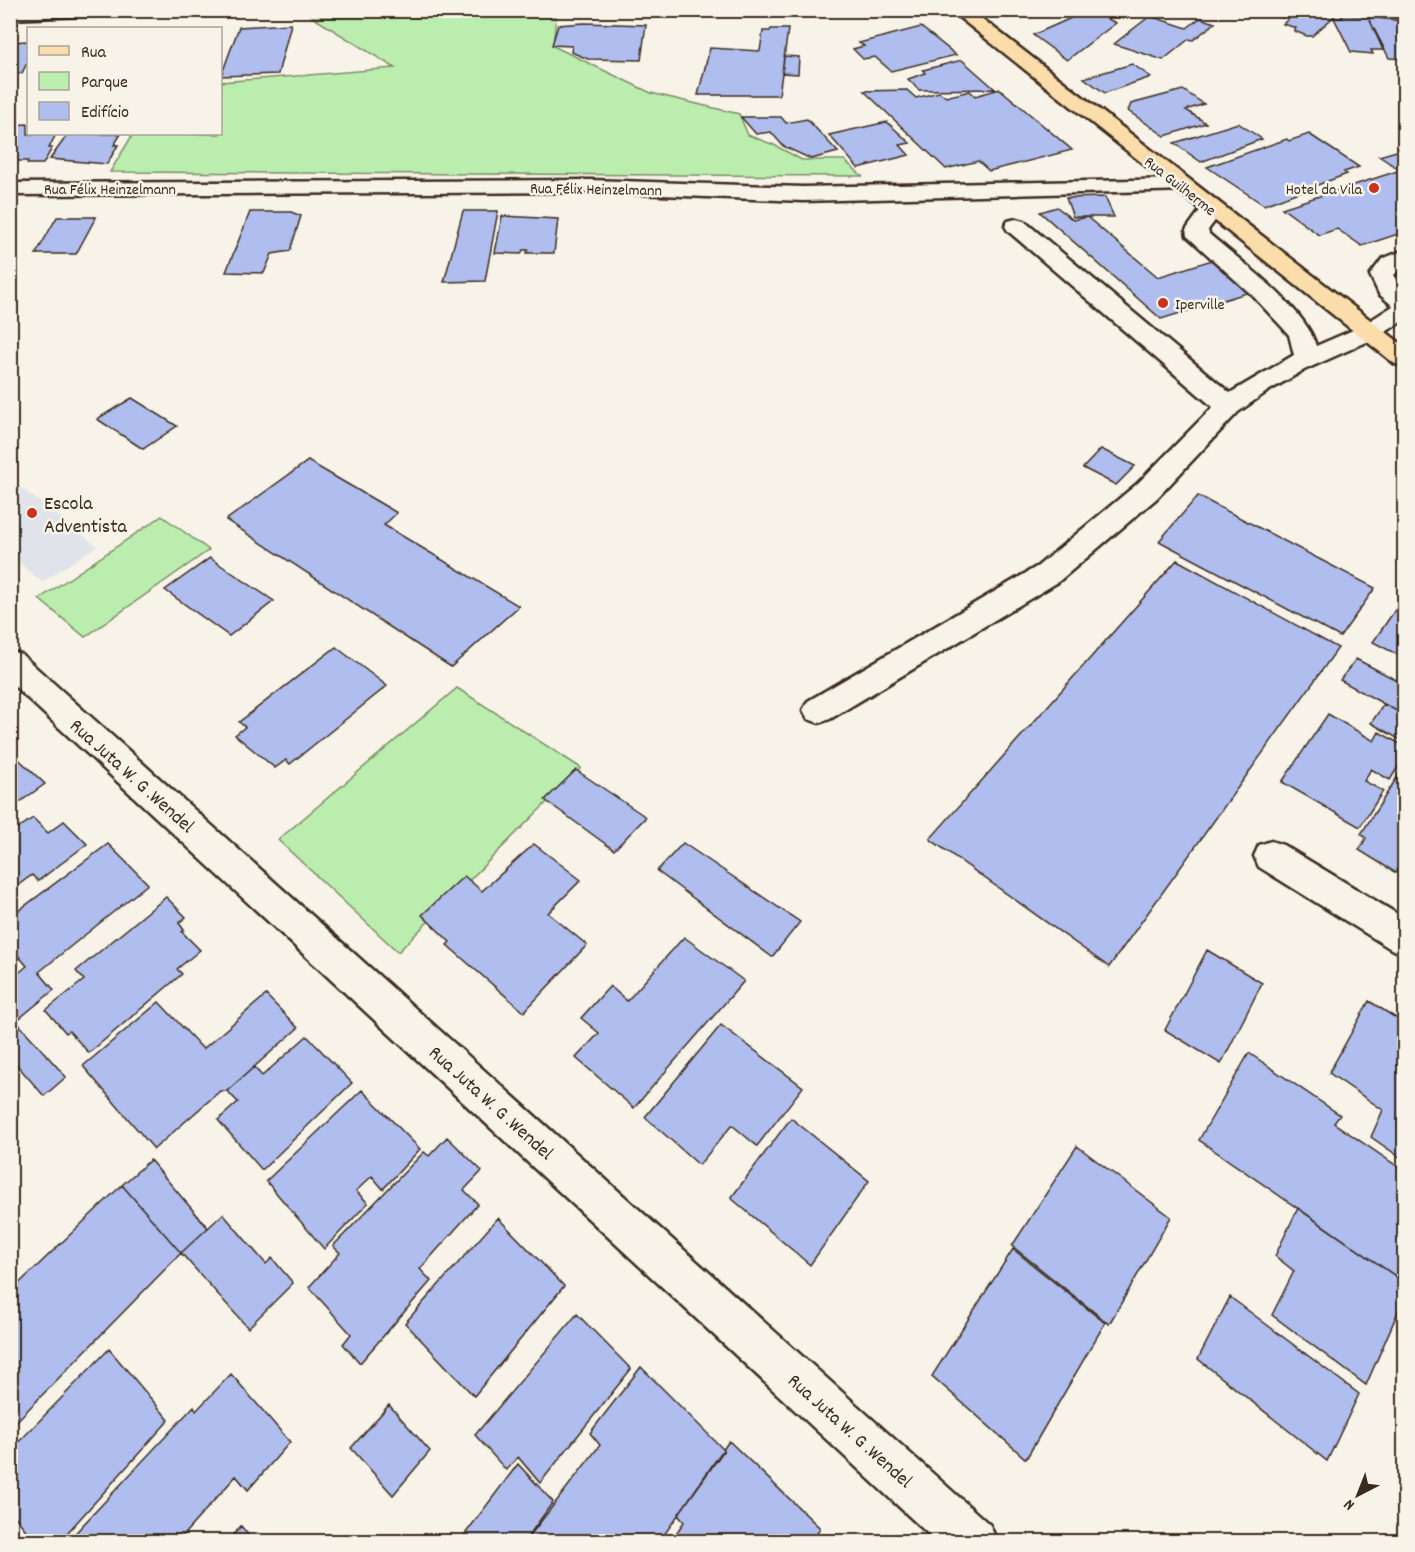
<svg xmlns="http://www.w3.org/2000/svg" width="1415" height="1552" font-family="Dekko,sans-serif">
<style>
.built{fill:#e1e3ea}
.green{fill:#bbeeae;stroke:#7b8c66;stroke-width:1.5}
.building{fill:#afbeee;stroke:#3b2a1e;stroke-width:1.5}
.lines{fill:none;stroke-linecap:round;stroke-linejoin:round}
.minor-casing{stroke:#3b2a1e;stroke-width:5}
.major-casing{stroke:#3b2a1e;stroke-width:5}
.minor{fill:#f7f3e8;fill-rule:evenodd}
.major{fill:#faddab;fill-rule:evenodd}
.poi-dot{fill:#c8321e;stroke:#f7f3e8;stroke-width:2}
.labels{text-anchor:middle;stroke-width:5;stroke-linejoin:round;paint-order:stroke}
.far-street-label{font-size:16px;fill:#3b2a1e;stroke:#f7f3e8}
.far-poi-label{font-size:16px;fill:#3b2a1e;stroke:#f7f3e8;text-anchor:end}
.poi-label{font-size:20px;fill:#3b2a1e;stroke:#f7f3e8;text-anchor:start}
.street-label{font-size:20px;fill:#3b2a1e;stroke:#f7f3e8}
</style>
<rect width="100%" height="100%" fill="#f7f3e8"/>
<filter id="ink" filterUnits="userSpaceOnUse"><feTurbulence type="fractalNoise" baseFrequency=".0167" numOctaves="2"/><feDisplacementMap in="SourceGraphic" scale="12" xChannelSelector="R" yChannelSelector="G"/><feConvolveMatrix kernelMatrix="1 2 1 2 8 2 1 2 1" color-interpolation-filters="sRGB"/></filter>
<g filter="url(#ink)">
<path class="built" d="M10,480H11L97,546L42,582L11,556Z"/>
<path class="green" d="M312,17H556L553,46L651,93L739,114L748,135L774,145L802,160H844L862,176L110,172L133,134H220L221,82L395,68Z
M162,516L209,550L85,637L39,599Z
M457,688L581,768L398,952L278,840Z"/>
<path class="building" d="M1089,10L1116,23L1067,60L1033,35Z
M1262,10H1291L1283,18Z
M1298,10H1337L1339,12L1312,36H1307L1294,31L1296,28L1283,24Z
M1382,10H1404V19L1382,13Z
M1341,15L1368,16L1383,50H1371L1373,54L1351,52L1334,18H1343Z
M1150,16L1187,28L1200,18L1215,23L1193,40L1189,39L1163,60L1114,44Z
M1368,17L1404,21V59L1389,58Z
M584,23L646,25L641,60L588,59L571,52L572,46L552,45L558,25Z
M291,24L278,74L221,76L239,27Z
M921,27L956,55L891,71L875,57L863,59L853,49L864,46L859,43Z
M771,29H788L779,95H698L710,48L760,51L763,31H770Z
M28,41V65H26L22,73H10V42Z
M784,56L799,57L798,74L782,73Z
M962,60L995,89L919,90L908,79L925,73L923,70Z
M1132,64L1151,77L1105,93L1084,78Z
M1000,89L1072,150L989,171L978,161L946,169L864,91L907,90L916,98L939,92L946,97L970,91L975,96Z
M1183,90L1204,104L1186,110L1206,123L1165,136L1128,111L1131,104Z
M741,117H781L786,123L807,119L838,152L811,159L783,146L771,132L756,134Z
M887,122L910,143L900,145L909,155L858,168L829,135Z
M1238,123L1262,139L1201,162L1174,143Z
M28,124V134H56L49,148H52L43,164H27L28,161H14L10,165V125Z
M68,134H121L114,145H118L107,164L50,159Z
M1309,134L1359,167L1344,172L1347,174L1264,205L1207,167L1287,139L1289,141Z
M1400,150L1404,152V168L1400,170L1379,156Z
M1404,169V232L1362,246L1337,229L1319,235L1282,208Z
M1105,197L1114,217H1073L1066,198Z
M1057,207L1073,220L1087,217L1158,277L1212,260L1250,292L1161,319L1040,212Z
M463,211H498L485,281L444,282Z
M250,212H291L301,216L290,251L272,254L264,273L226,272Z
M502,216L558,219L554,253H527L528,250H523L521,254L495,253Z
M57,217H96L76,254H36Z
M132,398L177,426L143,449L97,419Z
M1101,449L1135,466L1116,485L1083,468Z
M308,461L397,513L384,525L519,606L451,667L226,520Z
M1198,496L1375,588L1340,637L1159,541Z
M210,558L274,601L229,636L165,590Z
M1177,560L1338,648L1109,967L930,839Z
M1404,597V658L1373,642Z
M336,647L387,686L290,764L286,760L275,768L235,735L245,727L239,722Z
M1356,659L1402,683L1404,680V715L1340,680Z
M1384,704L1404,715V742L1371,723Z
M1328,714L1374,741L1379,732L1404,746V757L1390,780L1371,769L1364,781L1383,791L1360,827L1282,782Z
M10,751L45,784L10,809Z
M1404,757V878L1359,850L1366,838L1361,834L1403,768L1399,766Z
M576,770L646,817L614,850L545,800Z
M33,818L48,833L64,821L87,844L38,881L32,875L10,891V823L17,829Z
M683,843L800,922L772,957L657,871Z
M108,844L148,884L39,972L54,990L10,1026V980L27,966L10,946V917Z
M534,844L581,880L548,913L587,945L524,1012L447,945L450,942L422,915L464,876L482,891Z
M166,897L186,917L179,923L184,930L182,932L200,950L177,969L182,974L89,1053L69,1031L66,1033L46,1010L84,980L76,971Z
M684,937L744,981L634,1108L576,1058L599,1033L581,1018L610,986L627,1001Z
M1207,950L1262,983L1221,1064L1165,1030Z
M266,995L298,1028L227,1091H220L154,1149L83,1066L159,1002L203,1049Z
M1369,1001L1404,1023V1160L1371,1137L1383,1110L1329,1073Z
M16,1021L66,1077L44,1096L10,1057V1026Z
M721,1025L803,1087L757,1146L732,1125L699,1165L645,1117Z
M307,1036L352,1083L262,1170L218,1120L238,1102L227,1091L254,1067L262,1076Z
M1249,1053L1340,1115L1334,1123L1404,1171V1282L1199,1140Z
M362,1090L420,1149L383,1189L372,1176L356,1191L368,1203L324,1249L266,1181Z
M791,1118L869,1181L810,1265L731,1198Z
M447,1137L482,1171L464,1190L478,1204L420,1269L431,1281L360,1363L343,1344L351,1334L309,1287L340,1253L333,1246L424,1152L429,1156Z
M1077,1146L1171,1217L1109,1324L1012,1246Z
M150,1160L208,1228L181,1253L122,1185Z
M122,1185L181,1253L10,1428V1292Z
M1298,1208L1404,1282V1298L1366,1385L1272,1315L1294,1271L1275,1256Z
M223,1214L266,1264L272,1258L293,1283L248,1328L181,1253Z
M498,1218L564,1286L474,1396L405,1323Z
M1013,1249L1105,1323L1026,1459L932,1376Z
M1230,1297L1359,1394L1327,1461L1198,1359Z
M577,1314L631,1369L540,1483L518,1457L506,1470L475,1435Z
M109,1349L169,1420L59,1542H35L10,1510V1451Z
M641,1367L724,1450L659,1542H525L600,1445L590,1433Z
M231,1374L290,1442L248,1490L236,1476L177,1542H67L194,1406L196,1411Z
M389,1405L430,1451L393,1495L351,1448Z
M729,1441L820,1528L812,1542H670L684,1522L678,1515Z
M518,1464L553,1502L524,1542H459Z
M241,1526L254,1542H227Z"/>
<g class="lines">
<defs>
<path id="minor" d="M10,10H115L106,15L10,19Z
M1180,179L1188,180L1191,185L1188,190L803,201L590,192L10,195V183L590,180L803,187Z
M1212,203L1220,205L1223,210L1208,230L1209,234C1238,259 1307,309 1316,346L1360,327L1393,306L1379,294L1370,275L1382,259L1404,250V266L1394,275L1398,286L1404,291V320L1378,337L1304,370L1268,391L1238,412L1157,498L1058,582L830,719L819,723L808,719L803,710L808,701L1038,566L1137,484L1213,407L1008,231L1005,226L1008,221L1016,219L1024,221L1230,393L1294,355L1289,335L1283,328L1253,296L1187,236L1186,230L1204,205Z
M10,651L21,654L990,1525L997,1542H937L10,682Z
M1271,841L1283,845L1404,918V954L1391,949L1259,867L1254,856L1259,845Z"/>
<path id="major" d="M950,10H971L1404,346V366L1395,364Z"/>
</defs>
<use href="#minor" class="minor-casing"/>
<use href="#major" class="major-casing"/>
<use href="#minor" class="minor"/>
<use href="#major" class="major"/>
</g>
</g>
<g class="poi-dot">
<circle cx="1374" cy="188" r="6"/>
<circle cx="1163" cy="303" r="6"/>
<circle cx="32" cy="513" r="6"/>
</g>
<g class="labels">
<g class="far-street-label">
<text transform="translate(1181 185) rotate(38)" y="6">Rua Guilherme</text>
<text x="110" y="194">Rua Félix Heinzelmann</text>
<text transform="translate(596 188) rotate(1)" y="6">Rua Félix Heinzelmann</text>
</g>
<g class="far-poi-label">
<text x="1362" y="194">Hotel da Vila</text>
<text x="1175" y="309" text-anchor="start">Iperville</text>
</g>
<g class="poi-label">
<text x="44" y="509">Escola<tspan x="44" dy="23">Adventista</tspan></text>
</g>
<g class="street-label">
<text transform="translate(133 775) rotate(42)" y="7">Rua Juta W. G .Wendel</text>
<text transform="translate(492 1102) rotate(42)" y="7">Rua Juta W. G .Wendel</text>
<text transform="translate(851 1430) rotate(42)" y="7">Rua Juta W. G .Wendel</text>
</g>
</g>
<rect width="1415" height="1552" fill="none" stroke="#f7f3e8" stroke-width="36"/>
<rect x="18" y="18" width="1379" height="1516" fill="none" stroke="#3b2a1e" stroke-width="2" filter="url(#ink)"/>
<rect x="27" y="27" width="195" height="108" fill="#f7f3e8" stroke="#aca397" stroke-width="1.5"/>
<rect x="39" y="46" width="30" height="9" fill="#faddab" stroke="#aca397" stroke-width="1.5"/>
<text x="81" y="57" font-size="18" fill="#3b2a1e">Rua</text>
<rect x="39" y="72" width="30" height="18" fill="#bbeeae" stroke="#aca397" stroke-width="1.5"/>
<text x="81" y="87" font-size="18" fill="#3b2a1e">Parque</text>
<rect x="39" y="102" width="30" height="18" fill="#afbeee" stroke="#aca397" stroke-width="1.5"/>
<text x="81" y="117" font-size="18" fill="#3b2a1e">Edifício</text>
<g transform="translate(1358 1495) rotate(222)" stroke="#f7f3e8" stroke-width="4.5" paint-order="stroke">
<path d="M0-4.5L10 22L0 15L-10 22Z" fill="#3b2a1e"/>
<text y="-9" font-size="16" font-weight="bold" text-anchor="middle" fill="#3b2a1e">N</text>
</g>
</svg>
